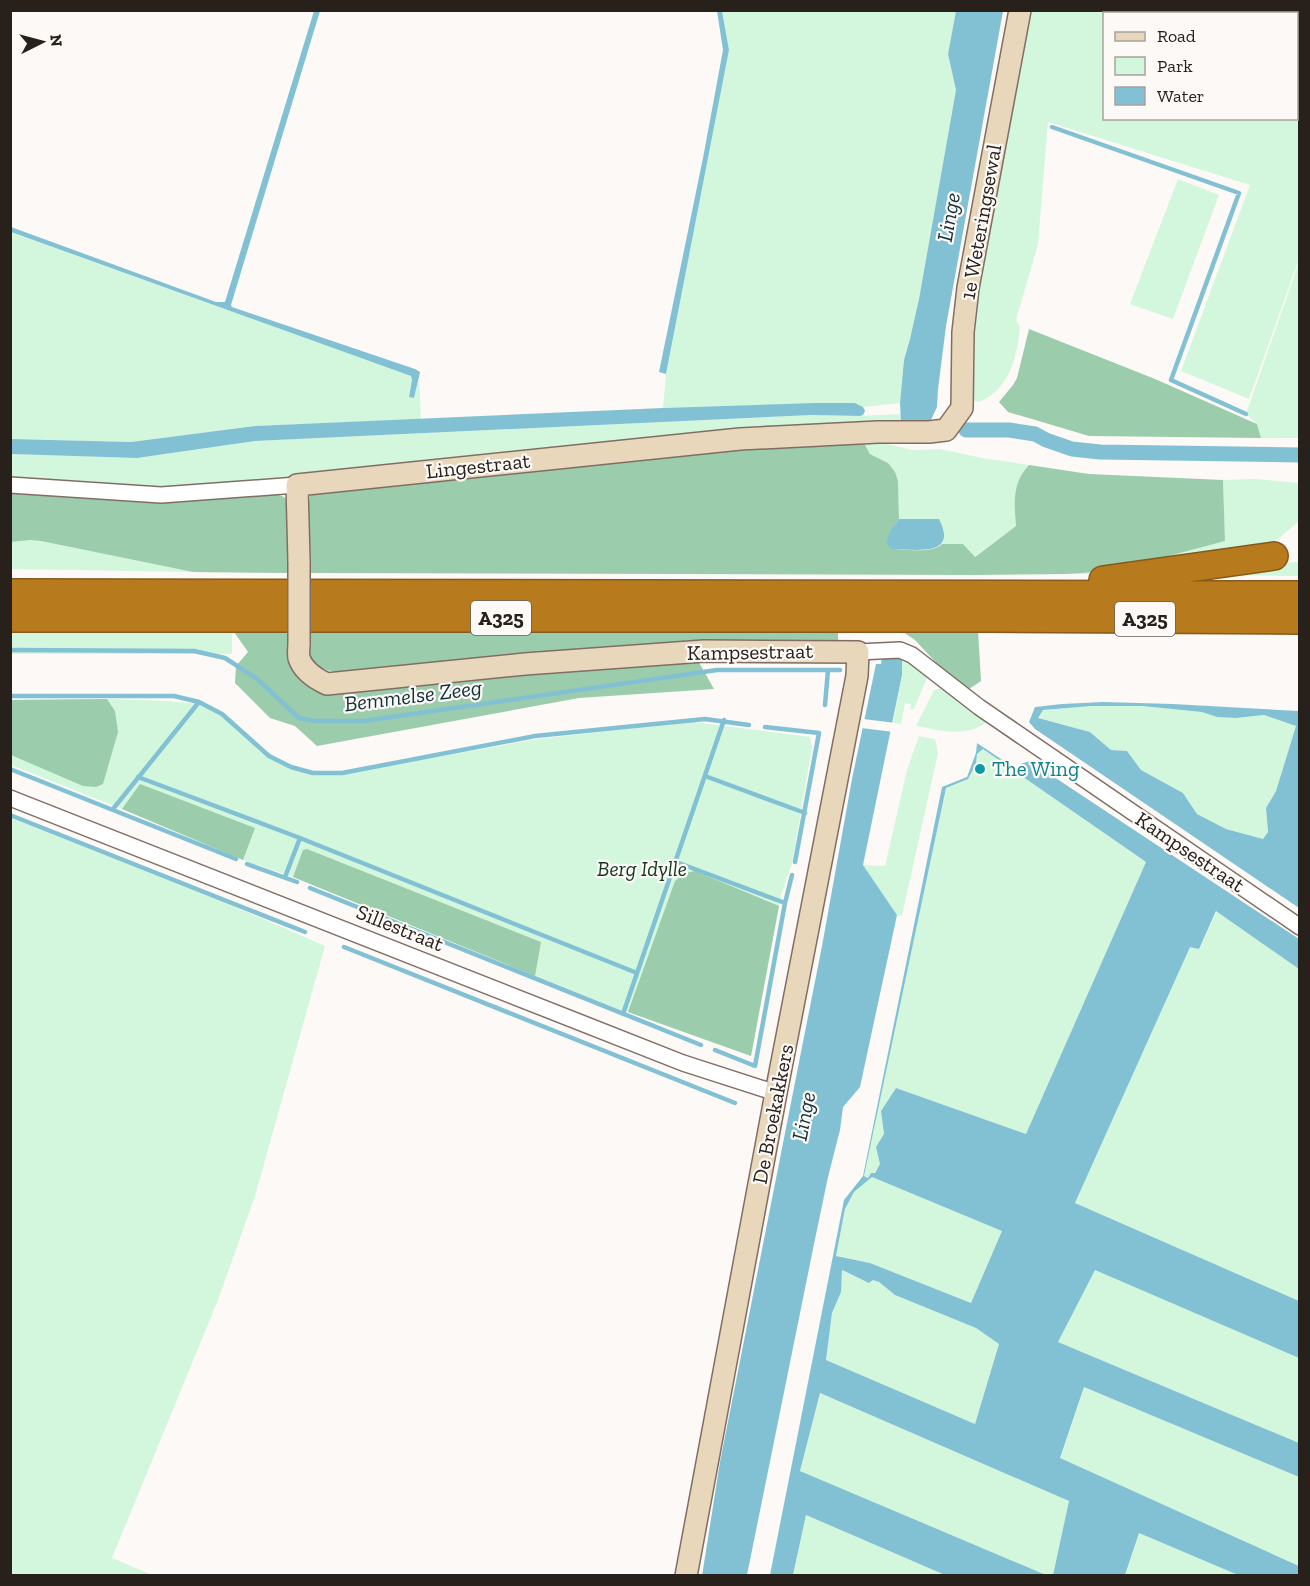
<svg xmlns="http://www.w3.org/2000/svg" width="1310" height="1586" font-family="'Zilla Slab',serif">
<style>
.green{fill:#d3f7dd;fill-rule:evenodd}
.forest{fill:#9bccab}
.water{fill:#82c1d4;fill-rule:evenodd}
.pier{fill:#fdf9f6}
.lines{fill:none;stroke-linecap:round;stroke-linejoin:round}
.stream{stroke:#82c1d4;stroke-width:4.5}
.canal{stroke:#82c1d4;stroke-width:15}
.street-casing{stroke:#806e64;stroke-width:18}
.secondary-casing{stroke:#806e64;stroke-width:24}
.highway-casing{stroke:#855a1c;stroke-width:30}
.street{stroke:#fff;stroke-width:15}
.secondary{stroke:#e9d7bb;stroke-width:21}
.highway{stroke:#b77a1c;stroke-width:27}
.secondary-bridge-casing{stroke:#806e64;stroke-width:24;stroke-linecap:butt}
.secondary-bridge{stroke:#e9d7bb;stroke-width:21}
.culture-dot{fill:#0f9aa8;stroke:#fdf9f6;stroke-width:2}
.labels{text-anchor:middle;stroke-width:4.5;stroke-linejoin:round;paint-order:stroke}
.shield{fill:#fdf9f6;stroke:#67615d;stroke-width:1.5}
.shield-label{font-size:20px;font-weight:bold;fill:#27201b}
.street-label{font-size:21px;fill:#27201b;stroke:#fdf9f6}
.culture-label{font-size:21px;fill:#0d838f;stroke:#fdf9f6;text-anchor:start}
.park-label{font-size:21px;font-style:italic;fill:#103720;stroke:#fdf9f6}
.water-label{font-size:22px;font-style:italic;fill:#113139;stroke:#fdf9f6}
</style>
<rect width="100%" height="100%" fill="#fdf9f6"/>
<path class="green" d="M722,11H956L948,54L956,90L919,299L910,339L904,360L900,403L863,407L855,403L663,408L666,374L729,50Z
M1027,11H1299V259L1249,399L1181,371L1250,185L1048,122L1038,244L1016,320L1020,327C1017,357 1010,389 979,402L971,400L965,362ZM1104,14H1296V118H1104Z
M1178,179L1219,195L1173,319L1130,304Z
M10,232L411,376L412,380L409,397L414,398L419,376L421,419L255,426L131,442L11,439Z
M1299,262V438H1261L1257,424L1246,414Z
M900,414L901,424L652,442L185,487L158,488L11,476V454L137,458L255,441L812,415L860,416Z
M861,438L913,450L940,449L987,459L1004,461L1029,465C1013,482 1014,504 1016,526L974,557L963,544H942L944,539L939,519H899L898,481L888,463L870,454Z
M1255,479L1299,483V521L1278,539L1266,546L1128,574H1067L1113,571L1225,541L1223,480Z
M30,540L41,541L193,572L11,569V542Z
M1299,562V576L1203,575L1251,565Z
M10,628L232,629V654H11Z
M902,658L908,659L927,675V678L914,709H910L911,704L905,703L901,724L893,723L902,675Z
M945,687L989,720C969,739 939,730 916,726L934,690Z
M107,699L167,701L201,704L221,715L268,757L290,768L312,773L342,774L538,739L693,722L810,737L812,747L792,864L781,895L751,1056L628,1012L620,1010L293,877L243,860L122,809L11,765L10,700Z
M1091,706H1142L1202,712L1217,717L1236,718L1264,715L1296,726L1276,791L1266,808L1268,832L1263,839L1226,829L1197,814L1183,793L1141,770L1127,751L1111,750L1090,732L1038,718L1043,710Z
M919,736L935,739L938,753L902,916L897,915L863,865L885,866L907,770Z
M983,749L1146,862L1026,1135L896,1088L881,1111L884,1134L876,1147L881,1164L869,1178L864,1176L946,788L968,779L976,764L977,754Z
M11,818L217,899L325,946L255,1196L218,1300L112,1558L152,1575H11Z
M1217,911L1299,969V1301L1075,1203L1190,946L1199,949Z
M872,1177L1003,1231L971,1303L870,1263L836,1256L845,1209L854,1192Z
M1095,1269L1299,1358V1443L1058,1342Z
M841,1270L869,1283L873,1280L879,1282L895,1295L976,1328L999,1344L975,1424L826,1360L832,1313L841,1292Z
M1084,1387L1299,1477V1566L1060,1459Z
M820,1393L1069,1501L1053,1575H1046L800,1471Z
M806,1515L945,1575L793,1576Z
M1139,1533L1238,1575L1125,1576Z"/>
<path class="forest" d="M1029,329L1155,379L1257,424L1261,438L1089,436L1008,412L999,402L1013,385L1017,378Z
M861,438L870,454L888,463L895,472L898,481L899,519L891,529L892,549C906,549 932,554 942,544H963L975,557L1016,526C1014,503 1012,483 1029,465L1089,474L1223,480L1225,541L1113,571L1067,574L975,575L310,573L308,512L310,494L317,490Z
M10,493L150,501L274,493L284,497L289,503L290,573L193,572L41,541L30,540L11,542Z
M232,629H291L310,678L696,657L714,689L579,698L317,746L295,726L270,718L235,683L236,666L248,652Z
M305,629L838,630V640L755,641L338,672C327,671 310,666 305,654C303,648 305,636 305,629Z
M900,630L978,631L981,681L969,689L953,681L915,640Z
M107,699L115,711L118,732L103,784L96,787L83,786L11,755V700Z
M140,784L255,828L243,860L122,809Z
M307,849L541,942L535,976L293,877L303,850Z
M695,871L779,906L751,1056L628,1012L675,881L685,873Z"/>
<path class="water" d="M314,11H320L231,305L232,307L415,369L420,372L414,398L409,397L412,380L411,376L11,232V227L216,302H225Z
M717,11H722L729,50L666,374L659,372L703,158L723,50Z
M956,11H1003L946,326L938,389L937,407L930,422L901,424L900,403L904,360L910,339L919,299L956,90L948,54Z
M815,403H855L863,407L865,411L863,415L860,416L812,415L255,441L137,458L11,454V439L131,442L255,426L663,408Z
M899,519H939C959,558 915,549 892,549L886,543L891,529Z
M882,658H902V675L863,865L897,915L860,1087L843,1107L840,1130L828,1177L814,1244L747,1575L702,1576L720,1462L822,946L852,779L876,664H881Z
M1103,702L1173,704L1299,711V908L1035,729L1029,722L1035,707L1062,704ZM1091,706H1142L1202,712L1217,717L1236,718L1264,715L1296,726L1276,791L1266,808L1268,832L1263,839L1226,829L1197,814L1183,793L1141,770L1127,751L1111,750L1090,732L1038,718L1043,710Z
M977,743L1019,771L1020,764L1030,761L1299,939V969L1216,911L1199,949L1190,947L1075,1203L1299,1301V1358L1095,1270L1058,1342L1299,1443V1477L1084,1387L1060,1458L1299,1566V1575H1238L1139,1533L1125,1575H1053L1069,1501L820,1393L800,1471L1046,1575H945L806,1515L793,1575H770L844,1200L863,1176L942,787L967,777L976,753ZM983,749L1146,862L1026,1134L896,1088L881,1111L884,1134L876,1147L880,1164L875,1173H871L868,1178L864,1176L946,788L968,779L976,764L977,754ZM872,1177L1002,1231L971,1303L870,1263L836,1256L845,1209L854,1192ZM842,1270L869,1283L873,1280L879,1282L895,1295L976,1328L999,1344L975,1424L826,1360L832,1313L841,1292Z"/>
<path class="pier" d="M863,719L896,723L894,732L861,728Z"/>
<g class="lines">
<path class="stream" d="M1052,127L1239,193L1171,380L1246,414
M10,650L194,651L225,658L256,678L299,718L315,721H364L717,670H840
M10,696H174L199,702L222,714L269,756L291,767L313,773H342L535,736L705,719L749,725
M825,705L828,670
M765,727L819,733L795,862
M10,769L236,859
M705,776L805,813
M138,777L300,838L637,973
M113,809L199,702
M10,815L305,932
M676,862L785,903
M247,864L297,882
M285,877L300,838
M310,888L701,1045
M344,947L735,1103
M623,1014L724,720
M715,1050L755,1066L785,903L792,875"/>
<path class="canal" d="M966,430H1009L1035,434L1046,440L1072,449L1100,452L1300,455"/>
<defs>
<path id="street" d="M10,485L161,495L297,485
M858,652L900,650L912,655L979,707L1300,927
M10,798L683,1063L776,1093"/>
<path id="secondary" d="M299,561L297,485L740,439L878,432H929L946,430L962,408L963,332L968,288L1020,10
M299,643C299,647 298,653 299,658C303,670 316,679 327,684L525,664L704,651L858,652L857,676L776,1093L686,1576"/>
<path id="highway" d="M1103,580L1274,556
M10,593L1300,595
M10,618H991L1300,620"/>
</defs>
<use href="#street" class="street-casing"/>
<use href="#secondary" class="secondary-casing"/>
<use href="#highway" class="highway-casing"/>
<use href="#street" class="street"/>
<use href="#secondary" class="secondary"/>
<use href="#highway" class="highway"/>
<defs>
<path id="secondary-bridge" d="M299,561V643"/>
</defs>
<use href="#secondary-bridge" class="secondary-bridge-casing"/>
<use href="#secondary-bridge" class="secondary-bridge"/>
</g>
<circle class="culture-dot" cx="980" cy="769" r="6"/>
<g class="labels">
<g class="shield">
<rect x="471" y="601" width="60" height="34" rx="4.5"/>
<rect x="1115" y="602" width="60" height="34" rx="4.5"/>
</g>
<g class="shield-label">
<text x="501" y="625">A325</text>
<text x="1145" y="626">A325</text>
</g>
<g class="street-label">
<text transform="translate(981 222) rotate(-80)" y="7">1e Weteringsewal</text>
<text transform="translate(478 466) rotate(-6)" y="7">Lingestraat</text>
<text transform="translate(750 652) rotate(-1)" y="7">Kampsestraat</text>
<text transform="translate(1190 852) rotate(34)" y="7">Kampsestraat</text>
<text transform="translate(400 928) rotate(22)" y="7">Sillestraat</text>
<text transform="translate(773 1114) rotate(-79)" y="7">De Broekakkers</text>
</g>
<g class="culture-label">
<text x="992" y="776">The Wing</text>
</g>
<g class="park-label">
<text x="642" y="876">Berg Idylle</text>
</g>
<g class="water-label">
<text transform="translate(948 217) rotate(-80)" y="8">Linge</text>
<text transform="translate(413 695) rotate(-7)" y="8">Bemmelse Zeeg</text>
<text transform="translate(803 1116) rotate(-79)" y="8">Linge</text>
</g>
</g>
<rect width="1310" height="1586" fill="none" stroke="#27201b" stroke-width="24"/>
<rect x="1103" y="12" width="195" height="108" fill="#fdf9f6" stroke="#a7a29e" stroke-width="1.5"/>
<rect x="1115" y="32" width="30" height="9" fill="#e9d7bb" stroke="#a7a29e" stroke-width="1.5"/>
<text x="1157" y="42" font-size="18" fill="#27201b">Road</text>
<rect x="1115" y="57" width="30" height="18" fill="#d3f7dd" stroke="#a7a29e" stroke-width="1.5"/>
<text x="1157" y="72" font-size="18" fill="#27201b">Park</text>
<rect x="1115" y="87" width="30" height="18" fill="#82c1d4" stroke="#a7a29e" stroke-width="1.5"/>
<text x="1157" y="102" font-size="18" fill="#27201b">Water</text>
<g transform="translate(42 42) rotate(84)" stroke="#fdf9f6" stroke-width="4.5" paint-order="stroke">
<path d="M0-4.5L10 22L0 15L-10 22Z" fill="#27201b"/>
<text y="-9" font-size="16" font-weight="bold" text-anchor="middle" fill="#27201b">N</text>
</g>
</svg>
